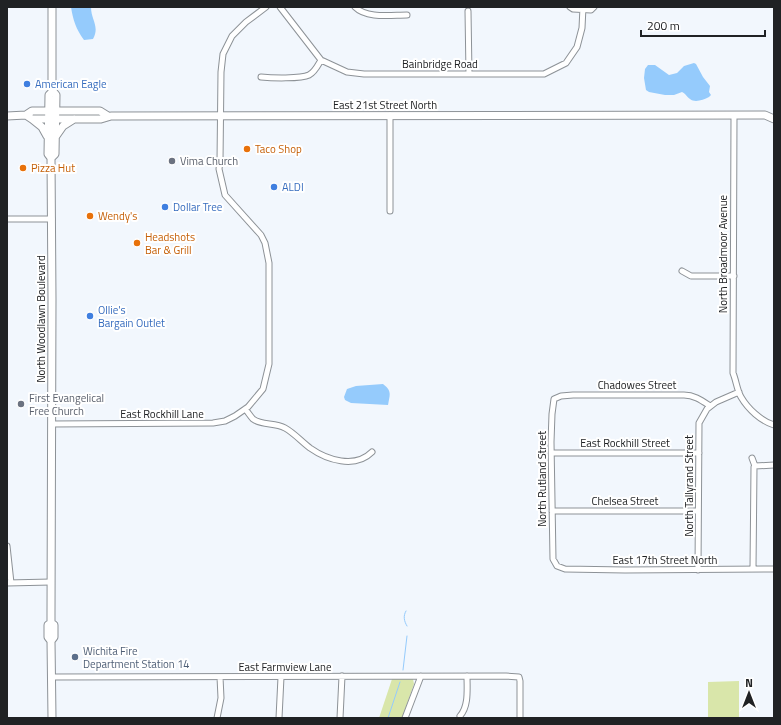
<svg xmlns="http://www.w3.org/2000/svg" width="781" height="725" font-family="'Titillium Web',sans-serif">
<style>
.green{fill:#d9e6aa}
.water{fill:#95cbfc}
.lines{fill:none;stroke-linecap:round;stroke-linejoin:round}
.stream{stroke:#95cbfc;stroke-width:1}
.minor-casing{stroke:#8d9297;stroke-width:7}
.secondary-casing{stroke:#8d9297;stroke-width:9}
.minor{stroke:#fff;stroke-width:5}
.secondary{stroke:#fff;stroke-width:7}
.shop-dot{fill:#3f7fe0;stroke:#fff;stroke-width:1.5}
.food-dot{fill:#e8710a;stroke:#fff;stroke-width:1.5}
.worship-dot{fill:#6b7280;stroke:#fff;stroke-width:1.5}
.service-dot{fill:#5c6f8a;stroke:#fff;stroke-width:1.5}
.labels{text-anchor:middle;stroke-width:4;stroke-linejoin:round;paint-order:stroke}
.street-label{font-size:11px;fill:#202224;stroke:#fff}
.shop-label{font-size:11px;fill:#366cbe;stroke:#fff;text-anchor:start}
.food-label{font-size:11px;fill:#c56008;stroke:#fff;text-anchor:start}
.worship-label{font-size:11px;fill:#5b616d;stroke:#fff;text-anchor:start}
.service-label{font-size:11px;fill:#4e5e75;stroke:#fff;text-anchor:start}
</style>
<rect width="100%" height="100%" fill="#f2f7fd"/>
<path class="green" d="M409,678L413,679L414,684L402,718H379L392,679Z
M739,681V718H708V682Z"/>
<path class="water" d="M71,7H91C91,20 100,26 93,39L84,40C76,29 73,20 71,7Z
M694,63L696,64L703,77L710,86L709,92L711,95L709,97C703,100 695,103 690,99C686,96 686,94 682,92L674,95H665L649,92L646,90L644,78L645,69L648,65H655L669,75L677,73L684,66Z
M383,384C392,391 390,394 388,405L351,403L345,400L344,397L347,389L356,386Z"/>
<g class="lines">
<path class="stream" d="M406,611C403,616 404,621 407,626
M403,670L407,636
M388,718L400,682"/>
<defs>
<path id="minor" d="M280,7L321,60L347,72L364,74H544L566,63L577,47L582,28L583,7
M355,7C367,19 391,15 407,15
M570,7L573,9L591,10L594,7
M468,11L469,74
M261,77C271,78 301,79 309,75C315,72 318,65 321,60
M390,115V211
M734,116L733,373C736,380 737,390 741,397C748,409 761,421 774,425
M7,219H52
M682,271L691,276H734
M710,406C701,400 694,395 684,395H573L561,396L554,399L552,414L551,442L553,559L557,566L565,569L625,570L774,569
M245,409C248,412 250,416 253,419C262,426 275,422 285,428C294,433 301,441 310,448C327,460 355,469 372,452
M52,424L213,423L225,421L235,416L248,407L263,389L269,364V263L265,243L261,235L225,195L219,169L220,161L221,72L223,54L232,36L246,22L266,7
M552,453H699
M752,458L755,466
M755,466L774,465
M552,511H698
M7,546L11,583
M753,569L754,467L755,466
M698,570L699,423L707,409L716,402L739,392
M7,583L51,582
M52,677L506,676L519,677L520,681V718
M460,716C469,706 467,689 467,676
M217,718L221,698L220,677
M279,718L281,677
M340,718L342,676
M405,718L421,676"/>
<path id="secondary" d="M26,115L32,111H100L108,116
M7,116L26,115L32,119H101L111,116L765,115L774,119
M32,119L42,127L47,136
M56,136L63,126L74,119
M51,158L48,154L49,95L52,92
M51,623L48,625V637L51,641L52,718
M51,641L54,637V625L51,623V615L52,299L51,158L55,154L56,95L52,90V7"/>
</defs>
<use href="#minor" class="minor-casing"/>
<use href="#secondary" class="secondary-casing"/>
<use href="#minor" class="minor"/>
<use href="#secondary" class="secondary"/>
</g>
<g class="shop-dot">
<circle cx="27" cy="84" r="4"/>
<circle cx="274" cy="187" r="4"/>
<circle cx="165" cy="207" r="4"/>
<circle cx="90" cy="316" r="4"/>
</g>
<g class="food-dot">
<circle cx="247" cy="149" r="4"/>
<circle cx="23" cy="168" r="4"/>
<circle cx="90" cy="216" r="4"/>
<circle cx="137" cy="243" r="4"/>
</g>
<g class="worship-dot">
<circle cx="172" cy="161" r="4"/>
<circle cx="21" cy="404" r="4"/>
</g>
<circle class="service-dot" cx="75" cy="657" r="4"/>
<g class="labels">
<g class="street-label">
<text x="440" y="68">Bainbridge Road</text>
<text x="385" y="109">East 21st Street North</text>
<text transform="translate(723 254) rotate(-90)" y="4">North Broadmoor Avenue</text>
<text transform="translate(41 319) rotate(-90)" y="4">North Woodlawn Boulevard</text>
<text x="637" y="389">Chadowes Street</text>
<text x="162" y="418">East Rockhill Lane</text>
<text x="625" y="447">East Rockhill Street</text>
<text transform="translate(542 479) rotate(-90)" y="4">North Rutland Street</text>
<text transform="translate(689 486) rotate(-90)" y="4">North Tallyrand Street</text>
<text x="625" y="505">Chelsea Street</text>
<text x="665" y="564">East 17th Street North</text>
<text x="285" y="671">East Farmview Lane</text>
</g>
<g class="shop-label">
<text x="35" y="88">American Eagle</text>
<text x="282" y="191">ALDI</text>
<text x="173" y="211">Dollar Tree</text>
<text x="98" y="314">Ollie's<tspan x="98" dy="13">Bargain Outlet</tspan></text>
</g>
<g class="food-label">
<text x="255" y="153">Taco Shop</text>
<text x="31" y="172">Pizza Hut</text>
<text x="98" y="220">Wendy's</text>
<text x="145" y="241">Headshots<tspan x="145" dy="13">Bar &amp; Grill</tspan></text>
</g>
<g class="worship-label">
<text x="180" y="165">Vima Church</text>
<text x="29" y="402">First Evangelical<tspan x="29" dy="13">Free Church</tspan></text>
</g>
<g class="service-label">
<text x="83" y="655">Wichita Fire<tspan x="83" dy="13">Department Station 14</tspan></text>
</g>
</g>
<rect width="781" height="725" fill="none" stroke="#202224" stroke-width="16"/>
<g transform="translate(749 693)" stroke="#ffffff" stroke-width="3" paint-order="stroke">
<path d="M0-3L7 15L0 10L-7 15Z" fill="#202224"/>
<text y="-6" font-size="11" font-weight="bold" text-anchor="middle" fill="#202224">N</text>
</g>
<path d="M641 30v6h124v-6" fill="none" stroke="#202224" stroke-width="2"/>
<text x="647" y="30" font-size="12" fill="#202224" stroke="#ffffff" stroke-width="3" paint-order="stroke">200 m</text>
</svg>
